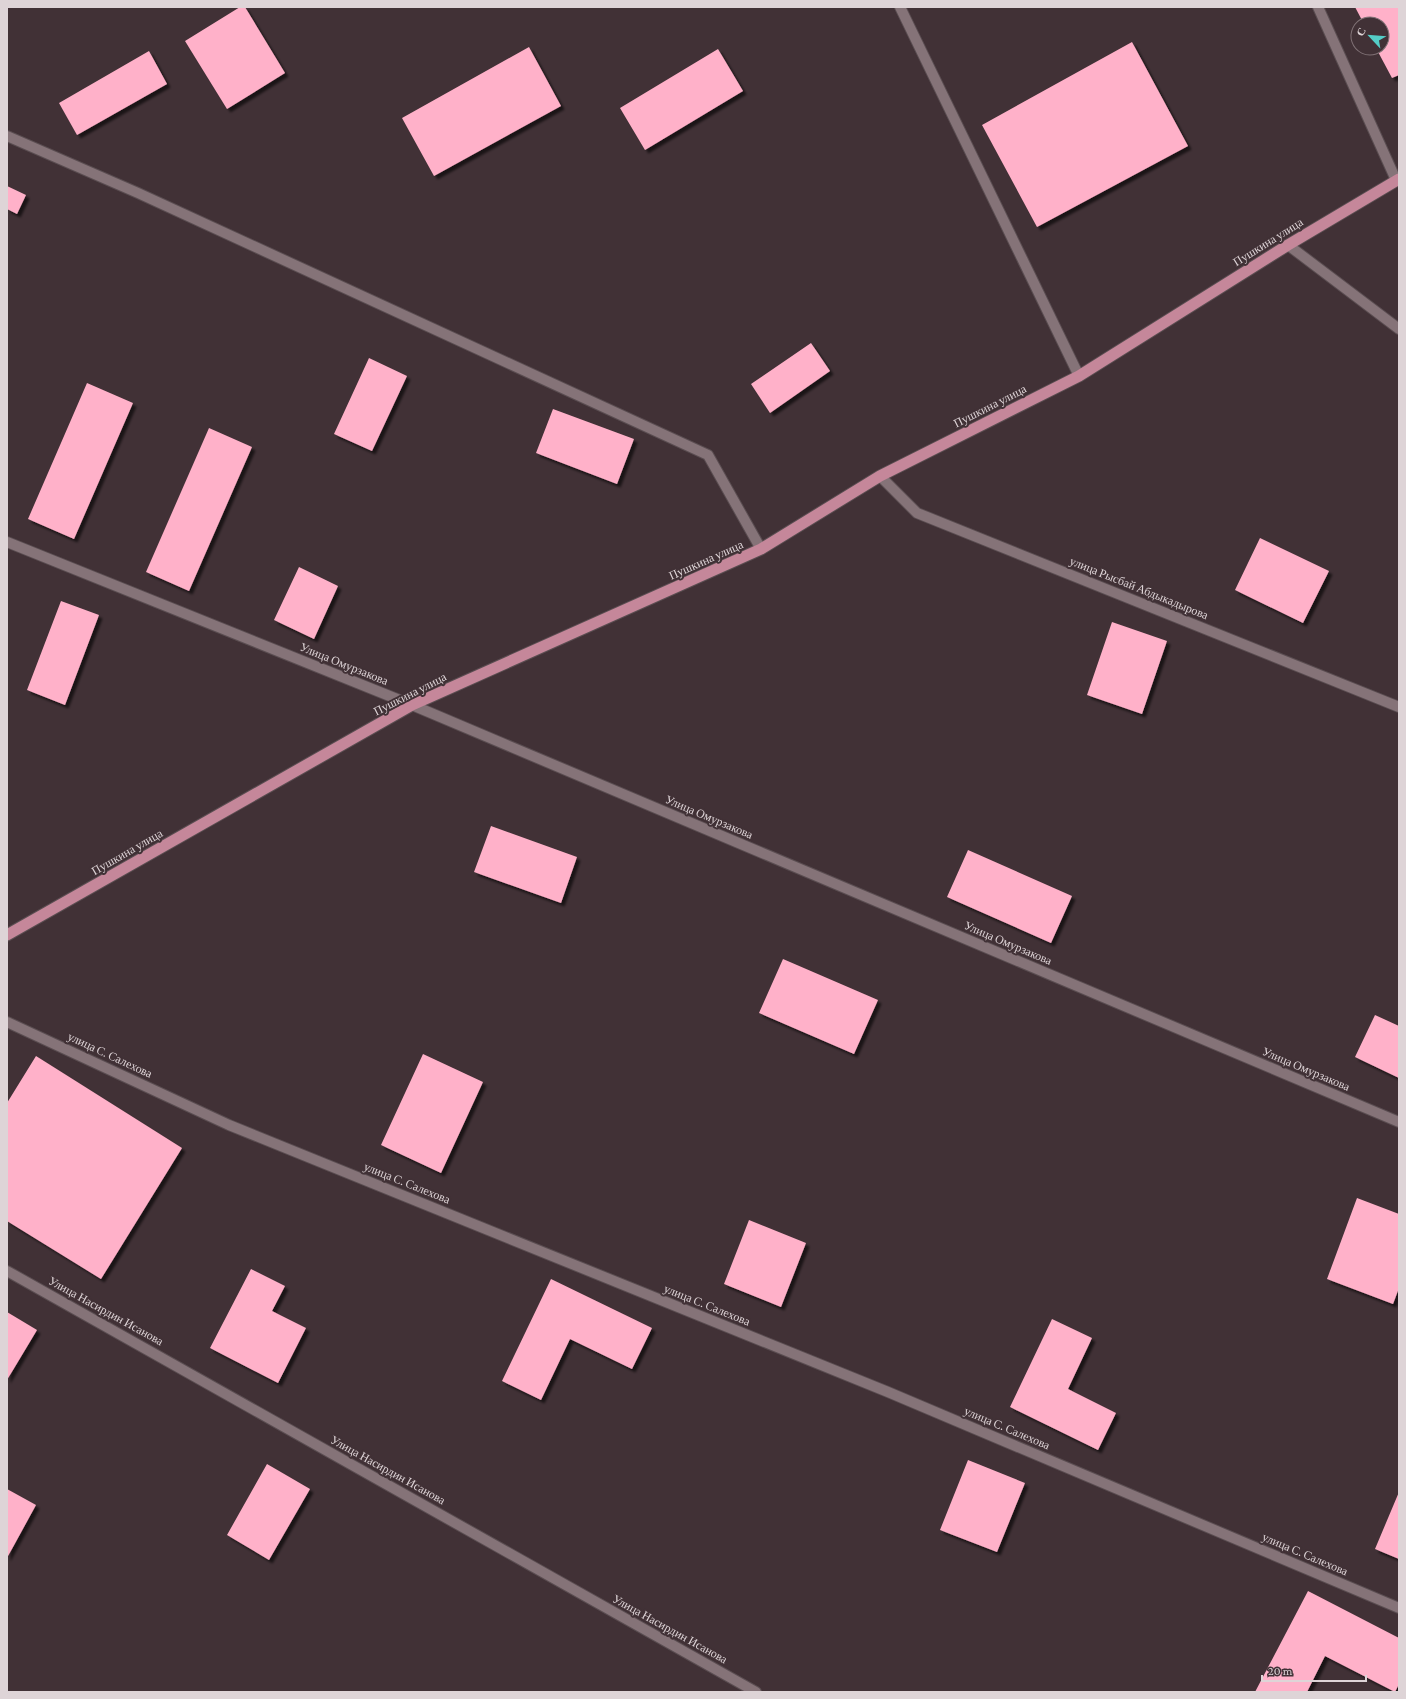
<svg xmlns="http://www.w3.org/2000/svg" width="1406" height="1699" font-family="'Crimson Pro',serif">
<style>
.building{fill:#ffb1c9;filter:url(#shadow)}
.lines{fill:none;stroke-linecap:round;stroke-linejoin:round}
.minor-casing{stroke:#5a4d51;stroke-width:12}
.trunk-casing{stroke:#5a4d51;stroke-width:13}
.minor{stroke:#857378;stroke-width:10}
.trunk{stroke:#c5879a;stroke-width:11}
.labels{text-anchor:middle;stroke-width:4;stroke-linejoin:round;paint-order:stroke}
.street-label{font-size:12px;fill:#ded4d7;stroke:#413136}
</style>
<defs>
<filter id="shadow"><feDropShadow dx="3.5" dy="3.5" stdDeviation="1" flood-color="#0009"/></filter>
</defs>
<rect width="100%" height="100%" fill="#413136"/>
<path class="building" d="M240,7H245L285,73L227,109L185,41Z
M1355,7H1399V75L1392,78L1376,48H1382V24H1364Z
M1132,42L1188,146L1037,227L982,125Z
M529,47L561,106L434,176L402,118Z
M718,49L743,91L645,150L620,108Z
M149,51L167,84L77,135L59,103Z
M7,186L26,195L17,214L7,209Z
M811,343L830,371L770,413L751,384Z
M369,358L407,376L372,451L334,434Z
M87,383L133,403L74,539L28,519Z
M553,409L634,439L617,484L536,453Z
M209,428L252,447L189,591L146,572Z
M1260,538L1329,571L1303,623L1235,590Z
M299,567L338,586L314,639L274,620Z
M61,601L99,615L65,705L27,690Z
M1112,622L1167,641L1142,714L1087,695Z
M491,826L577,857L561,903L474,872Z
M968,850L1072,896L1051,943L947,897Z
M783,959L878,1000L854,1054L759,1013Z
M1375,1015L1399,1026V1078L1355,1057Z
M423,1054L483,1082L441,1173L381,1145Z
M36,1056L182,1148L101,1279L7,1221V1103Z
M1357,1198L1399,1214V1288L1393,1304L1327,1279Z
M749,1220L806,1243L781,1307L724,1284Z
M251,1269L285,1286L272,1311L306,1328L278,1383L210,1348Z
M551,1279L652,1328L632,1369L570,1339L541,1400L502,1381Z
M7,1312L37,1330L7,1380Z
M1052,1319L1092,1338L1068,1389L1116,1413L1098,1450L1010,1407Z
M968,1460L1025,1483L997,1552L940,1530Z
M267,1464L310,1489L269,1560L227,1535Z
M7,1489L36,1505L7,1558Z
M1399,1492V1559L1375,1549Z
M1308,1591L1399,1638V1684L1395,1692L1325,1656L1307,1692H1255Z"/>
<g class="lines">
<defs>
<path id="minor" d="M900,7L1079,376
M1318,7L1396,180
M7,136L138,193L708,455L761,549
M1288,245L1399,329
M880,476L917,513L1399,707
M7,542L412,705L1399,1122
M7,1022L229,1125L888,1392L1399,1608
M7,1271L756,1692"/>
<path id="trunk" d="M7,935L412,705L761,549L880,476L1079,376L1288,245L1399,179"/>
</defs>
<use href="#minor" class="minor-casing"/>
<use href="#trunk" class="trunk-casing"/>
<use href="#minor" class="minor"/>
<use href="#trunk" class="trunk"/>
</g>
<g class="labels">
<g class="street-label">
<text transform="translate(1268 242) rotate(-32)" y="4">Пушкина улица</text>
<text transform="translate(990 406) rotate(-27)" y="4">Пушкина улица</text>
<text transform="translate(706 560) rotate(-24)" y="4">Пушкина улица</text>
<text transform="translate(1139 588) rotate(22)" y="4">улица Рысбай Абдыкадырова</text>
<text transform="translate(344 664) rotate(22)" y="4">Улица Омурзакова</text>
<text transform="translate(410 694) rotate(-27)" y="4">Пушкина улица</text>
<text transform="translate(709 817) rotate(23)" y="4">Улица Омурзакова</text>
<text transform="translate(127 852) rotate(-30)" y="4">Пушкина улица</text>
<text transform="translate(1008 943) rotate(23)" y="4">Улица Омурзакова</text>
<text transform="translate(110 1055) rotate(25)" y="4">улица С. Салехова</text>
<text transform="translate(1306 1069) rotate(23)" y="4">Улица Омурзакова</text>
<text transform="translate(407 1183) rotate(22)" y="4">улица С. Салехова</text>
<text transform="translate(707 1305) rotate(22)" y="4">улица С. Салехова</text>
<text transform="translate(106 1311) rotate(29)" y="4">Улица Насирдин Исанова</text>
<text transform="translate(1007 1428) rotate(23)" y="4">улица С. Салехова</text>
<text transform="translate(388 1470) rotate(29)" y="4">Улица Насирдин Исанова</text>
<text transform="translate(1305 1554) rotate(23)" y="4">улица С. Салехова</text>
<text transform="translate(670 1629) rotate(29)" y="4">Улица Насирдин Исанова</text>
</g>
</g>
<rect width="1406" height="1699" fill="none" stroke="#ded4d7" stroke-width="16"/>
<g transform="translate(1370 36) rotate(296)"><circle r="19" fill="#413136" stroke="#807276"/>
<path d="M0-3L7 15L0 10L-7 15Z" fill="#54cdc7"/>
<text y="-6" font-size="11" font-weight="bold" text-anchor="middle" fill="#ded4d7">С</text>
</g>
<path d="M1262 1675v6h104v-6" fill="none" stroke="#ded4d7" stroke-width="2"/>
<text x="1268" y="1675" font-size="12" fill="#ded4d7" stroke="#413136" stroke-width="3" paint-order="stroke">20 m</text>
</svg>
